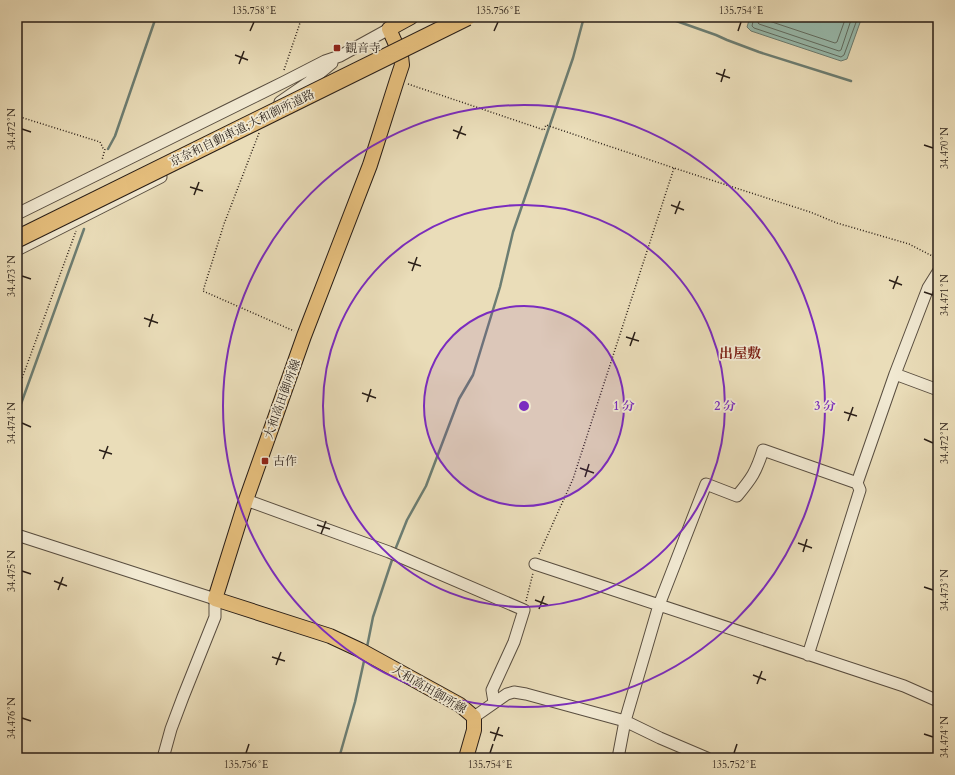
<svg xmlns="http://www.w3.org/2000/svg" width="955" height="775" font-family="Cardo,'Noto Serif JP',serif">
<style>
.water{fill:#98bcaf;stroke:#6c7d72}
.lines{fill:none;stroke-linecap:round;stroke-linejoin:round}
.shore{stroke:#606d63;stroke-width:1}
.stream{stroke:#6c7d72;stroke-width:2.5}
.minor-casing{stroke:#594e40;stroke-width:13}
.major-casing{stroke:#291e17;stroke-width:16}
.path{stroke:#291e17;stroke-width:1.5;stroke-dasharray:1 2;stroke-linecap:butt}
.minor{stroke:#f1e9d2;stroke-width:11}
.major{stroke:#e5be7c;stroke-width:14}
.highway-bridge-casing{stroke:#291e17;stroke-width:19;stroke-linecap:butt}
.highway-bridge{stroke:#e5be7c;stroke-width:17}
.ticks{fill:none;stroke:#291e17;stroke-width:1.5}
.ring{fill:none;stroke:#7b2cbf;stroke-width:2}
.poi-dot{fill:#8f2418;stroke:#f1e9d2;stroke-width:1.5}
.labels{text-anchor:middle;stroke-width:3.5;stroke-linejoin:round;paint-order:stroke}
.poi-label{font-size:12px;fill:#291e17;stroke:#f1e9d2;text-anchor:start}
.street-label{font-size:12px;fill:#291e17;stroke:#f1e9d2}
.quarter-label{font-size:14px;font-weight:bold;fill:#7a1f14;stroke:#f1e9d2}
.centre{fill:#7b2cbf;stroke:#f1e9d2;stroke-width:2}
.ring-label{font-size:12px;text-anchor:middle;font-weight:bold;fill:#7b2cbf;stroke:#f1e9d2;stroke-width:3.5;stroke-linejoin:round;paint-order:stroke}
.neatline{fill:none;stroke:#291e17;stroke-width:1.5}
.ticks-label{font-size:10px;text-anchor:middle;fill:#291e17}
</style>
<rect width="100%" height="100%" fill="#eaddb9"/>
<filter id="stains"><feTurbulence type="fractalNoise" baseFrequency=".005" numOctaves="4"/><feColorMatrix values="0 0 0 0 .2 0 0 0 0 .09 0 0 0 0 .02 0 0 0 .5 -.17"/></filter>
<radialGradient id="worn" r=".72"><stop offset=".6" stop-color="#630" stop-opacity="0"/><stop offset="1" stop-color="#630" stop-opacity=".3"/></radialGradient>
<path class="water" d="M750,17H862L847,59L841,61L751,31L747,27Z"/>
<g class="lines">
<path class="shore" d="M754,17L752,26L754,28L841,57L844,55L858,17
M759,17L758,23L759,24L839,51L841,50L852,17
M765,17L766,20L835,43L837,42L846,17"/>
<path class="stream" d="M665,17L716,35L727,40L759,52L851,81
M108,149L115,136L156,17
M17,415L84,229
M395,550L407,520L426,486L459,399L473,375L500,287L513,232L573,58L584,17
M367,647L373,617L393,557
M339,758L355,702L364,661"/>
<defs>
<path id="minor" d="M280,102L309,82L332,63
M17,214L284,82L325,61L340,56L389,29
M17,250L161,177
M895,374L938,390
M246,500L389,552L524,610L514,642L492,690L494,702
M17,535L215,599V617L183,697L171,729L163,758
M535,564L904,686L938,701
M808,655L860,490L857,483L895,374L928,288L938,272
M474,717L507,694L514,692L526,694L625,721L660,738L707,758
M618,758L625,721L659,605L706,484L737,496C752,478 756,472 763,450L857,483"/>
<path id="major" d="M411,17L389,29L401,56L402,65L397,80L370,165L304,336L246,500L215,599L330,636L360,650L460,705L474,717V730L466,758"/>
</defs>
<use href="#minor" class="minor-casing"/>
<use href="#major" class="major-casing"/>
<path class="path" d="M284,70L302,17
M408,84L544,130L546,125L674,168L810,212L837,223L909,244L938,259
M17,116L100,142L103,148L105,149L102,160
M259,133L224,224L203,291L294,331
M17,392L76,231
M539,554L573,479L674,168
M526,601L533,573"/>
<use href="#minor" class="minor"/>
<use href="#major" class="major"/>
<defs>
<path id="highway-bridge" d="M17,239L467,17"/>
</defs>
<use href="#highway-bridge" class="highway-bridge-casing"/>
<use href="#highway-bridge" class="highway-bridge"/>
</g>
<path class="ticks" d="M250,31L254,22M494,31L498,22M738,31L741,22M235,55L248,60M239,64L244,51M716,73L730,78M721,82L725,69M22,129L31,132M453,130L466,135M457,139L462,126M924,145L933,148M190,187L203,191M194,195L199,182M671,205L684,210M675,214L680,201M408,262L421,266M412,271L417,257M22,276L31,279M889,280L902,285M893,289L898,276M924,292L933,295M144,318L158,323M149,327L153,314M626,337L639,341M630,346L635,332M362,393L376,398M367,402L371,389M844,412L857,416M848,421L853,407M22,423L31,427M924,439L933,443M99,450L112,454M103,459L108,446M580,468L594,473M585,477L589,464M317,525L330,529M321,534L326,521M798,543L812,548M803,552L807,539M22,571L31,574M54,581L67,586M924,587L933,590M58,590L63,577M535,600L548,605M539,609L544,596M272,657L285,661M276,665L281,652M753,675L766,680M757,684L762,671M22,718L31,721M490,732L503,736M924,734L933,737M494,741L499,727M246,753L249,744M490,753L493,744M734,753L737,744"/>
<circle cx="524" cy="406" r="100" fill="#7b2cbf" fill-opacity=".12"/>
<g class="ring">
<circle cx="524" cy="406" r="100"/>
<circle cx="524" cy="406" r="201"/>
<circle cx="524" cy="406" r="301"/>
</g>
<g class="poi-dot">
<rect x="333" y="44" width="8" height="8" rx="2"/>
<rect x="261" y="457" width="8" height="8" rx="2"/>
</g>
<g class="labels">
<g class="poi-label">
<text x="345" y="52">観音寺</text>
<text x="273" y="465">古作</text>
</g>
<g class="street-label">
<text transform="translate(242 128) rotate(-26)" y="4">京奈和自動車道;大和御所道路</text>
<text transform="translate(282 399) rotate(-70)" y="4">大和高田御所線</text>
<text transform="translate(429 689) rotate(30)" y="4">大和高田御所線</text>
</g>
<g class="quarter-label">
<text x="740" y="358">出屋敷</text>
</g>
</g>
<circle cx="524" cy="406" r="6" class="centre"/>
<g class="ring-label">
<text x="624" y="410">1 分</text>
<text x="725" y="410">2 分</text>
<text x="825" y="410">3 分</text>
</g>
<rect width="955" height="775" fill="none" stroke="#eaddb9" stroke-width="44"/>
<rect x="22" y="22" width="911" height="731" class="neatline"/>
<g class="ticks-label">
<text x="254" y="14">135.758°E</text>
<text x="498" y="14">135.756°E</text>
<text x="741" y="14">135.754°E</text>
<text transform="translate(11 129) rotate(-90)" y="4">34.472°N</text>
<text transform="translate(944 148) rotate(-90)" y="4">34.470°N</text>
<text transform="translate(11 276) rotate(-90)" y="4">34.473°N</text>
<text transform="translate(944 295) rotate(-90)" y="4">34.471°N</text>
<text transform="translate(11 423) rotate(-90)" y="4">34.474°N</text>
<text transform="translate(944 443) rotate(-90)" y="4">34.472°N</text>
<text transform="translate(11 571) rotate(-90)" y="4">34.475°N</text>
<text transform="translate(944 590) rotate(-90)" y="4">34.473°N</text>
<text transform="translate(11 718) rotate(-90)" y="4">34.476°N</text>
<text transform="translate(944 737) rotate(-90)" y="4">34.474°N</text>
<text x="246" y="768">135.756°E</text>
<text x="490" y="768">135.754°E</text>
<text x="734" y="768">135.752°E</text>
</g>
<rect width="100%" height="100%" filter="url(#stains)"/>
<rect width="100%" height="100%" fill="url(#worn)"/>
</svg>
